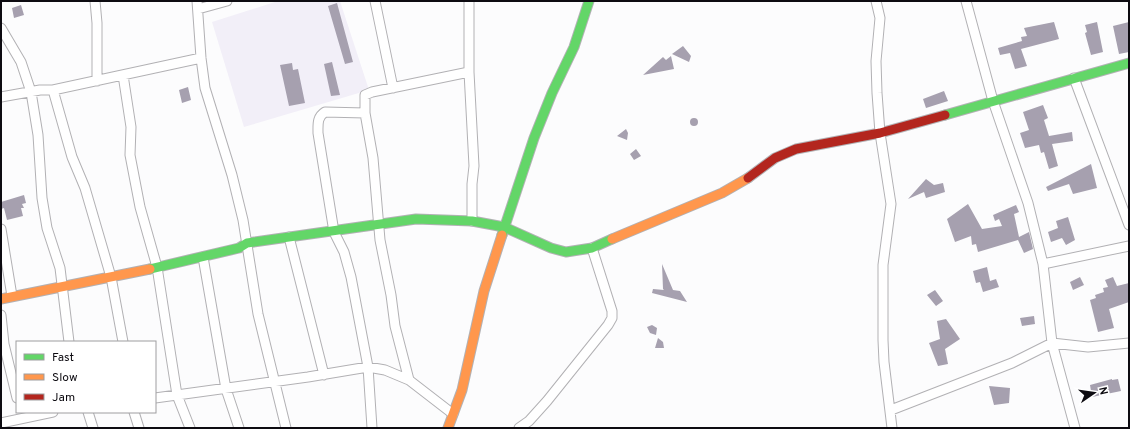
<svg xmlns="http://www.w3.org/2000/svg" width="1130" height="429" font-family="Overpass,sans-serif">
<style>
.built{fill:#f2eff8}
.building{fill:#a6a0af}
.lines{fill:none;stroke-linecap:round;stroke-linejoin:round}
.street-casing{stroke:#b2b1b4;stroke-width:11}
.fast-casing{stroke:#b2b1b4;stroke-width:11}
.slow-casing{stroke:#b2b1b4;stroke-width:11}
.jam-casing{stroke:#b2b1b4;stroke-width:11}
.street{stroke:#fff;stroke-width:9}
.fast{stroke:#63d668;stroke-width:9}
.slow{stroke:#ff974d;stroke-width:9}
.jam{stroke:#b3261e;stroke-width:9}
</style>
<rect width="100%" height="100%" fill="#fcfcfd"/>
<path class="built" d="M278,1H340L369,90L244,127L212,22Z"/>
<path class="building" d="M337,3L353,62L345,64L328,6Z
M21,5L24,15L14,18L12,8Z
M1054,22L1059,39L1021,49L1027,66L1015,69L1010,53L1000,55L998,48L1022,41L1021,37L1027,36L1024,28Z
M1097,22L1103,52L1091,55L1085,33L1087,32L1085,25Z
M1129,22V52L1119,54L1113,26Z
M683,46L691,56L689,62L672,54Z
M671,56L674,69L643,75L663,57L666,60Z
M332,62L340,95L331,96L324,64Z
M292,63L293,70L298,69L305,103L289,106L280,65Z
M188,87L191,100L182,103L179,90Z
M944,91L948,101L926,108L923,99Z
M1043,105L1048,118L1044,120L1049,136L1072,132L1073,141L1052,144L1058,166L1049,169L1044,152L1041,153L1039,145L1025,148L1020,133L1029,130L1023,112Z
M690 122a4 4 0 1 1 8 0a4 4 0 1 1-8 0Z
M626,129L628,133L627,140L617,136Z
M636,149L641,156L634,160L630,154Z
M1091,164L1097,188L1073,194L1069,184L1048,191L1046,187Z
M926,179L934,185L943,183L945,192L926,198L924,192L908,199Z
M24,195L26,203L22,204L24,208H21L23,216L7,220L4,208L1,209V202Z
M968,204L982,229L1002,226L999,219L995,221L993,215L1016,205L1019,212L1014,214L1019,237L1029,232L1033,249L1024,253L1018,240L978,252L976,244L972,245L971,236L955,242L947,219Z
M1068,217L1075,240L1066,245L1062,238L1051,242L1048,232L1058,228L1056,221Z
M662,264L673,290L680,291L687,302L652,293L653,289L664,290L663,289Z
M987,267L990,281L996,279L999,287L983,292L980,282L976,283L973,271Z
M1080,277L1084,285L1073,290L1070,282Z
M1113,277L1117,286L1129,283V302L1109,309L1114,328L1098,332L1090,300L1096,298L1095,295L1104,292L1103,288L1108,287L1105,280Z
M935,290L943,301L936,306L927,295Z
M1034,316L1035,324L1022,326L1020,318Z
M946,319L960,339L945,349L948,364L938,366L929,343L940,339L937,321Z
M652,325L657,328L656,335L650,333L647,327Z
M658,338L663,342L664,348H655Z
M1112,379V380L1118,379L1121,391L1092,397L1090,385Z
M989,386L1010,388L1009,403L994,405Z"/>
<g class="lines">
<defs>
<path id="street" d="M95,1L97,23V81
M197,1L201,58L205,88L232,175L243,220L258,314L286,428
M375,1L393,88
M469,1V72L474,166L472,184V221
M876,1L880,18L876,61L877,93L880,133L891,204L883,265V340L884,362L892,428
M966,1L993,101L1028,203L1043,264L1052,343L1075,428
M198,9L227,1
M1,28L21,62L31,92L38,135L42,198L47,228L60,268L69,342
M123,75L131,127L130,155L140,207L157,267L177,395L190,428
M1074,78L1129,225
M53,90L72,157L85,188L111,277L123,342
M1,97L40,90H53L201,58
M365,113L325,112C317,117 318,124 318,133L334,232L344,252L351,277L368,367L372,428
M1,229L12,296
M289,237L324,375
M203,257L226,389L239,428
M1043,264L1129,246
M1,315L4,344L17,398
M409,380L395,326L391,295L380,240L373,158L365,113V95L372,92L469,72
M155,398L308,377L368,367L385,370L409,380L453,414
M891,410L1012,363L1052,343L1088,347L1129,343
M88,412L93,428
M134,412L139,428
M1,423L53,412
M519,428L529,421L547,401L608,325L612,318V311L592,248"/>
<path id="fast" d="M945,115L1129,63
M502,235L534,138L552,93L574,47L589,1
M150,269L239,248L247,243L416,219L472,221L504,227L551,248L566,252L592,248L612,239"/>
<path id="slow" d="M612,239L722,193L748,178
M1,299L150,269
M448,428L462,390L484,291L502,235"/>
<path id="jam" d="M748,178L775,158L796,149L880,133L945,115"/>
</defs>
<use href="#street" class="street-casing"/>
<use href="#fast" class="fast-casing"/>
<use href="#slow" class="slow-casing"/>
<use href="#jam" class="jam-casing"/>
<use href="#street" class="street"/>
<use href="#fast" class="fast"/>
<use href="#slow" class="slow"/>
<use href="#jam" class="jam"/>
</g>
<rect width="1130" height="429" fill="none" stroke="#0d0b11" stroke-width="4"/>
<rect x="16" y="341" width="140" height="72" fill="#ffffff" stroke="#9e9da0"/>
<rect x="24" y="354" width="20" height="6" fill="#63d668" stroke="#9e9da0"/>
<text x="52" y="361" font-size="12" fill="#0d0b11">Fast</text>
<rect x="24" y="374" width="20" height="6" fill="#ff974d" stroke="#9e9da0"/>
<text x="52" y="381" font-size="12" fill="#0d0b11">Slow</text>
<rect x="24" y="394" width="20" height="6" fill="#b3261e" stroke="#9e9da0"/>
<text x="52" y="401" font-size="12" fill="#0d0b11">Jam</text>
<g transform="translate(1094 393) rotate(77)" stroke="#ffffff" stroke-width="3" paint-order="stroke">
<path d="M0-3L7 15L0 10L-7 15Z" fill="#0d0b11"/>
<text y="-6" font-size="11" font-weight="bold" text-anchor="middle" fill="#0d0b11">N</text>
</g>
</svg>
